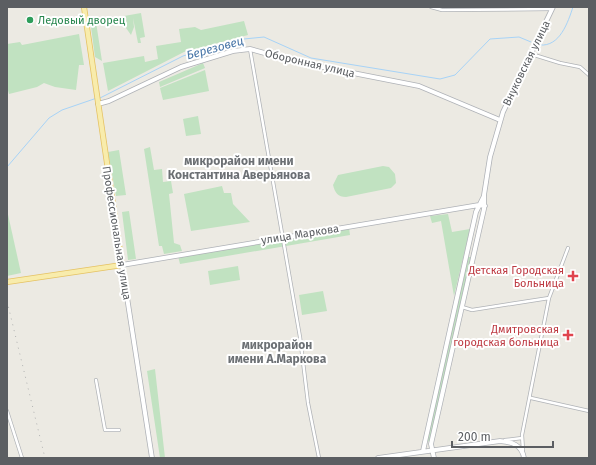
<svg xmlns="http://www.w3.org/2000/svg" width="596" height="465" font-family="'Fira Sans',sans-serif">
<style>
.green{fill:#c1e2c1}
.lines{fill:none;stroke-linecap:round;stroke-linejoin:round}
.stream{stroke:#a7d3f7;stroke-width:1}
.street-casing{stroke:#b0b3b7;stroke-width:4}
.secondary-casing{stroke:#afb2b7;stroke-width:5.5}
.primary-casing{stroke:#e5c263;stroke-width:6}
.street{stroke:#fff;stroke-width:2.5}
.secondary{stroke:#fff;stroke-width:4}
.primary{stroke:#f8ecac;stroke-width:4.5}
.rail{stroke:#b1b2b2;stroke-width:1;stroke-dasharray:1 5;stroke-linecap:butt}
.leisure-dot{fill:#2e9e5b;stroke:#fff;stroke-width:1.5}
.health-dot{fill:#e0444e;stroke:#fff;stroke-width:1.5}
.labels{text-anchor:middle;stroke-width:4;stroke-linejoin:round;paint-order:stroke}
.leisure-label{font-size:11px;fill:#27864d;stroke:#fff;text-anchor:start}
.street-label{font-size:11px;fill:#5b5e62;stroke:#fff}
.health-label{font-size:11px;fill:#be3a42;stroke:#fff;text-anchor:end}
.water-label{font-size:12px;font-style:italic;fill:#4775a7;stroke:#fff}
.neighbourhood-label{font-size:12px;font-weight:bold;fill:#6c7074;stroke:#fff}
</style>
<rect width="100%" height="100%" fill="#eceae3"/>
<path class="green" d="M141,13L145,37L140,38L141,43H138L133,18L134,27L131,35L126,28L124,16Z
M244,21L248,35L184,52L108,91L103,63L144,56L145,62L158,59L156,46L181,42L179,29L195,27L201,30Z
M93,22H96L102,61L95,57L91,27Z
M79,34L84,65H79L76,90L55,87L44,83L37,87L9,94L7,87V44L20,42L22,45Z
M203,63L205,68L160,87L159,82Z
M205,70L209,91L163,100L160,88Z
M198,116L201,134L186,136L183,119Z
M150,147L154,170L162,169L163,182L171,181L173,193L169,194L174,243L180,245L182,251L164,254L162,246H159L144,149Z
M119,150L126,195L116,196L108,152Z
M383,166L389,167L395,174L396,183L391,188L346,197C338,197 335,193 333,185L338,175Z
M222,186L224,193H231L233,204L250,222L191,231L184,194Z
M7,210L21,273L7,276Z
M129,211L136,259L128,260L122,212Z
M448,214L452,232L470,229L454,296L441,221L432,223L430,216Z
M349,228L350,235L180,264L178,256Z
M468,257H472L430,442L427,441Z
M238,266L240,280L210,285L208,271Z
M323,291L327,311L302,315L299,295Z
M155,369L165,458H160L147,371Z"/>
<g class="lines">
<path class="stream" d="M540,45C560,47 568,22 573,7
M100,98L183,56L234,40L264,37L311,58L440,79L455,75L490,39L519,37L531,42
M7,167L49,118L62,110L97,98"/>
<defs>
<path id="street" d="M431,7L442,10L552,9
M250,49L300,337L308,403L319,458
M531,54L560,63L580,67L589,75
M462,307L472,310L549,298
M96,380L105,430H119
M531,398L589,411
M7,411L22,458
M505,440L522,438
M523,450L522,435L549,298L568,248"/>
<path id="secondary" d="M98,104L109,101L181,67L233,51L250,49L297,62L419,86L500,120
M423,451L476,212L484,196
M152,458L122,265L479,205L485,206
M378,458L500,441C512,442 522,445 524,458
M434,458L431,444L484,209V195L490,157L503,112L553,7"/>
<path id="primary" d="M7,282L122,265L84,7"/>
</defs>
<use href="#street" class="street-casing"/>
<use href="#secondary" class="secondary-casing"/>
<use href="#primary" class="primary-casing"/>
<use href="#street" class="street"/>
<use href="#secondary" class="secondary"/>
<use href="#primary" class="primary"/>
<path class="rail" d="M7,301L45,458"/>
</g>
<circle class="leisure-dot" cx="30" cy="20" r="4"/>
<g class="health-dot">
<path d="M571 270h4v4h4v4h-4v4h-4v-4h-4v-4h4z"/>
<path d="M566 329h4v4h4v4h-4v4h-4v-4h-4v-4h4z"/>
</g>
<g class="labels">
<g class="leisure-label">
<text x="38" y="24">Ледовый дворец</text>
</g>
<g class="street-label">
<text transform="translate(310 63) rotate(13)" y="4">Оборонная улица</text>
<text transform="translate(526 63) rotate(-64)" y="4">Внуковская улица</text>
<text transform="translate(117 233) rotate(81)" y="4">Профессиональная улица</text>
<text transform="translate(300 234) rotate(-9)" y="4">улица Маркова</text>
</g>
<g class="health-label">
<text x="564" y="274">Детская Городская<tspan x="564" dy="13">Больница</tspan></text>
<text x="559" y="333">Дмитровская<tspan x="559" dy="13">городская больница</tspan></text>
</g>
<g class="water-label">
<text transform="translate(215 48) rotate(-15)" y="4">Березовец</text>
</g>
<g class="neighbourhood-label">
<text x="239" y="165">микрорайон имени<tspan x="239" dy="14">Константина Аверьянова</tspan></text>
<text x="277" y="349">микрорайон<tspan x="277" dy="14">имени А.Маркова</tspan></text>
</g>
</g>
<rect width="596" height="465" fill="none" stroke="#5b5e62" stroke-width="16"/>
<path d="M452 441v6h101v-6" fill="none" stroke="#5b5e62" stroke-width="2"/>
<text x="458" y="441" font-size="12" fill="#5b5e62" stroke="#ffffff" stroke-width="3" paint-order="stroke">200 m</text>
</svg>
